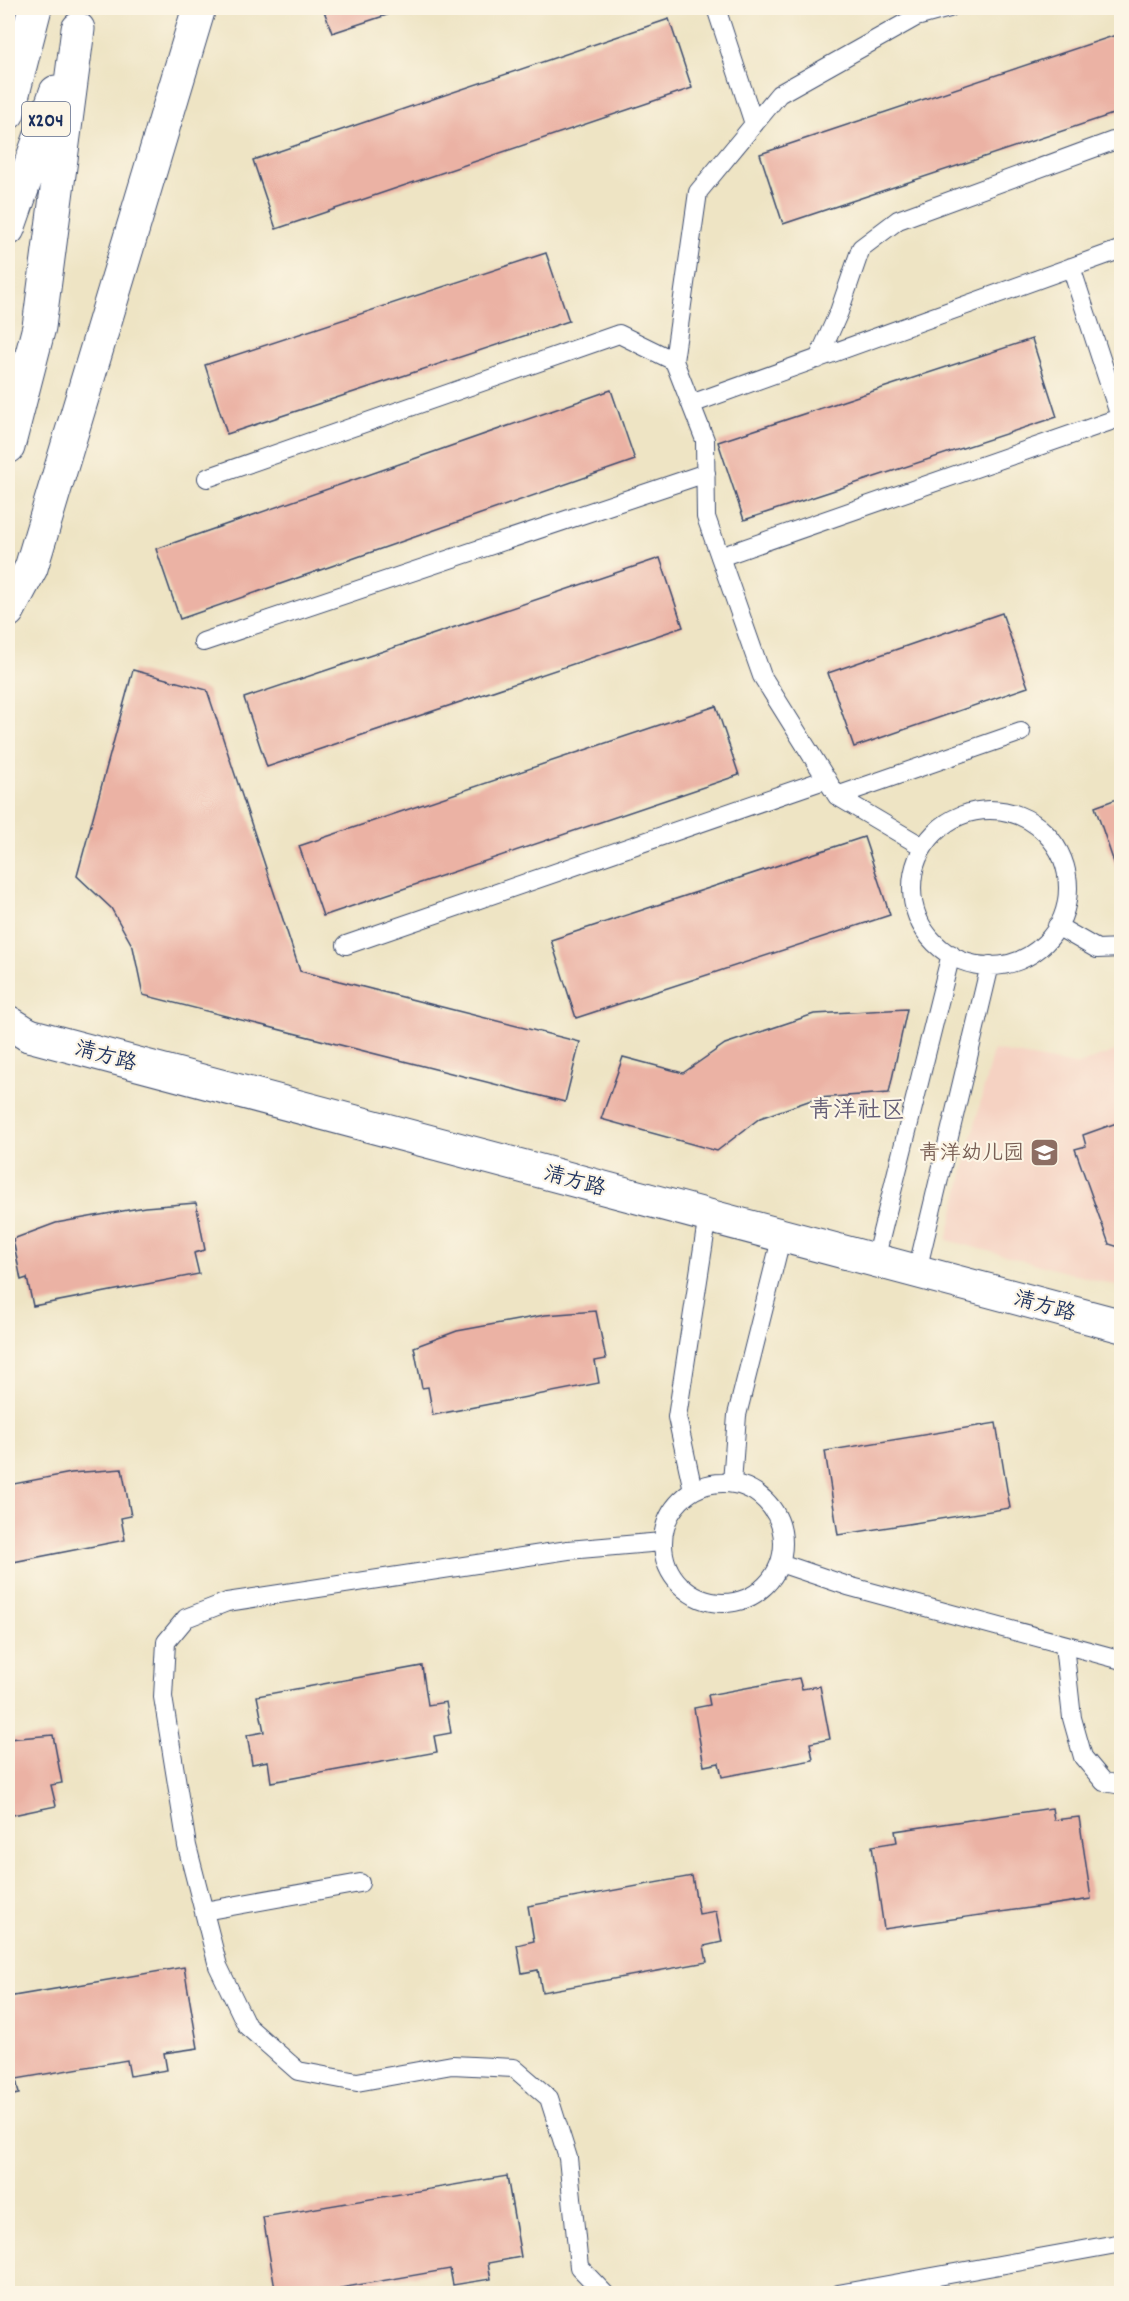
<svg xmlns="http://www.w3.org/2000/svg" width="1129" height="2301" font-family="Dekko,'LXGW WenKai TC',sans-serif">
<style>
.built{fill:#f5d2c2}
.building{fill:#ebb2a4}
.lines{fill:none;stroke-linecap:round;stroke-linejoin:round}
.lane-casing{stroke:#3b4a6d;stroke-width:20}
.street-casing{stroke:#3b4a6d;stroke-width:35}
.secondary-casing{stroke:#3b4a6d;stroke-width:35}
.primary-casing{stroke:#3b4a6d;stroke-width:35}
.highway-casing{stroke:#3b4a6d;stroke-width:35}
.lane{stroke:#fff;stroke-width:18}
.street{stroke:#fff;stroke-width:33}
.secondary{stroke:#fff;stroke-width:33}
.primary{stroke:#fff;stroke-width:33}
.highway{stroke:#fff;stroke-width:33}
.labels{text-anchor:middle;stroke-width:4.5;stroke-linejoin:round;paint-order:stroke}
.shield{fill:#fcf5e5;stroke:#5e6a86;stroke-width:1.5}
.shield-label{font-size:20px;font-weight:bold;fill:#1b2f5e}
.street-label{font-size:21px;fill:#1b2f5e;stroke:#fcf5e5}
.education-label{font-size:21px;fill:#785e54;stroke:#fcf5e5;text-anchor:end}
.quarter-label{font-size:24px;fill:#645d76;stroke:#fcf5e5}
</style>
<rect width="100%" height="100%" fill="#fcf5e5"/>
<filter id="ink" filterUnits="userSpaceOnUse"><feTurbulence type="fractalNoise" baseFrequency=".0167" numOctaves="2"/><feDisplacementMap in="SourceGraphic" scale="12" xChannelSelector="R" yChannelSelector="G"/><feConvolveMatrix kernelMatrix="1 2 1 2 8 2 1 2 1" color-interpolation-filters="sRGB"/></filter>
<filter id="wash" filterUnits="userSpaceOnUse"><feTurbulence type="fractalNoise" baseFrequency=".008" numOctaves="4" result="noise"/><feDisplacementMap in="SourceGraphic" scale="24" xChannelSelector="R" yChannelSelector="G"/><feGaussianBlur stdDeviation="1.35" result="paint"/><feColorMatrix in="noise" values="0 0 0 0 0 0 0 0 0 0 0 0 0 0 0 0 0 1.4 0 .05"/><feComposite in="paint" operator="in"/></filter>
<g filter="url(#wash)">
<rect width="100%" height="100%" fill="#eee4c4"/>
<path class="built" d="M1121,1049V1287L947,1240L993,1050L1076,1065Z"/>
<g id="blocks">
<path class="building" d="M323,8H408L332,33Z
M669,19L692,88L276,229L253,160Z
M1122,33V111L783,224L760,154Z
M546,253L569,321L227,434L205,365Z
M1032,339L1057,417L744,520L718,442Z
M611,390L635,460L180,619L156,549Z
M660,558L683,627L267,767L244,698Z
M1002,613L1028,687L854,747L828,673Z
M133,670L207,690L300,971L580,1042L565,1102L143,995L133,947L111,908L77,876Z
M716,706L739,775L323,916L299,846Z
M1122,797V883H1121L1095,807Z
M864,837L890,915L576,1018L551,940Z
M907,1009L889,1093L817,1098L760,1118L717,1151L601,1119L623,1057L683,1073L725,1044L814,1014Z
M1122,1121V1248L1109,1244L1075,1149L1086,1146L1083,1135Z
M196,1203L205,1250L194,1253L199,1274L33,1306L27,1278L21,1280L13,1239L56,1223L145,1207Z
M596,1311L606,1359L595,1361L599,1383L433,1415L428,1387L422,1388L414,1347L457,1331L545,1315Z
M996,1423L1010,1508L838,1535L825,1451Z
M122,1469L131,1516L121,1518L125,1540L8,1563V1485L71,1473Z
M422,1666L428,1705L446,1702L451,1733L434,1736L437,1752L271,1782L268,1761L252,1764L247,1735L264,1732L257,1696Z
M799,1678L802,1689L820,1686L830,1739L810,1743L813,1760L722,1777L719,1763L704,1766L694,1708L710,1705L708,1695Z
M53,1735L62,1783L51,1785L56,1806L8,1816V1739Z
M1052,1808L1054,1820L1079,1817L1091,1899L884,1929L872,1846L897,1842L895,1831Z
M692,1876L699,1914L716,1911L722,1942L704,1946L707,1962L542,1992L538,1970L522,1973L517,1945L534,1941L528,1906Z
M184,1967L198,2048L164,2053L167,2070L130,2076L127,2060L16,2079L19,2094L8,2096V1997Z
M507,2176L521,2257L488,2263L491,2279L453,2285L450,2269L340,2288L341,2294H307V2289L276,2294L263,2217Z"/>
</g>
</g>
<g filter="url(#ink)">
<use href="#blocks" fill-opacity="0" stroke="#3b4a6d" stroke-width="1.5"/>
<g class="lines">
<defs>
<path id="lane" d="M716,8L754,124
M1071,267L1120,417
M818,359L839,312L861,248L898,220L1113,141L1122,143
M674,361L698,192L779,94L916,17L949,8
M691,404L1122,249
M207,478L619,334L674,361L705,440L706,517L762,676L837,796L923,847
M720,557L1122,417
M203,642L706,473
M837,796L1021,732
M912 888a78 78 0 1 1 156 0a78 78 0 1 1-156 0Z
M1057,926L1097,949L1122,948
M346,945L827,779
M875,1260L951,954
M917,1271L990,965
M663 1543a60 60 0 1 1 120 0a60 60 0 1 1-120 0Z
M732,1483L737,1415L782,1235
M693,1490L677,1417L708,1215
M780,1563L848,1586L1122,1660
M1064,1645L1072,1718L1083,1757L1104,1782L1122,1785
M204,1911L360,1883
M605,2294L579,2267L568,2158L549,2098L514,2068L452,2065L357,2082L298,2071L247,2026L218,1966L187,1846L163,1697L166,1642L186,1618L227,1602L568,1550L662,1542
M838,2294L1122,2243"/>
<path id="street" d="M8,611L31,568L199,8"/>
<path id="secondary" d="M29,1035L1122,1326"/>
<path id="primary" d="M8,229L56,92
M8,447L39,327L78,29
M8,1022L29,1035"/>
<path id="highway" d="M8,113L35,8"/>
</defs>
<use href="#lane" class="lane-casing"/>
<use href="#street" class="street-casing"/>
<use href="#secondary" class="secondary-casing"/>
<use href="#primary" class="primary-casing"/>
<use href="#highway" class="highway-casing"/>
<use href="#lane" class="lane"/>
<use href="#street" class="street"/>
<use href="#secondary" class="secondary"/>
<use href="#primary" class="primary"/>
<use href="#highway" class="highway"/>
</g>
</g>
<defs>
<symbol id="school-square" viewBox="-11 -11 22 22"><rect x="-9" y="-9" width="18" height="18" rx="4" fill="#8d6e63" stroke="#fcf5e5"/><path d="M0-5L7-2L0 1L-7-2ZM-4 1L0 2.5L4 1V4Q0 6-4 4Z" fill="#fff"/></symbol>
</defs>
<g fill-rule="evenodd">
<use href="#school-square" x="1028" y="1136" width="33" height="33"/>
</g>
<g class="labels">
<rect class="shield" x="22" y="102" width="48" height="34" rx="4.5"/>
<g class="shield-label">
<text x="46" y="126">X204</text>
</g>
<g class="street-label">
<text transform="translate(106 1055) rotate(15)" y="7">清方路</text>
<text transform="translate(575 1180) rotate(15)" y="7">清方路</text>
<text transform="translate(1045 1305) rotate(15)" y="7">清方路</text>
</g>
<g class="education-label">
<text x="1024" y="1159">青洋幼儿园</text>
</g>
<g class="quarter-label">
<text x="857" y="1117">青洋社区</text>
</g>
</g>
<rect width="1129" height="2301" fill="none" stroke="#fcf5e5" stroke-width="30"/>
</svg>
